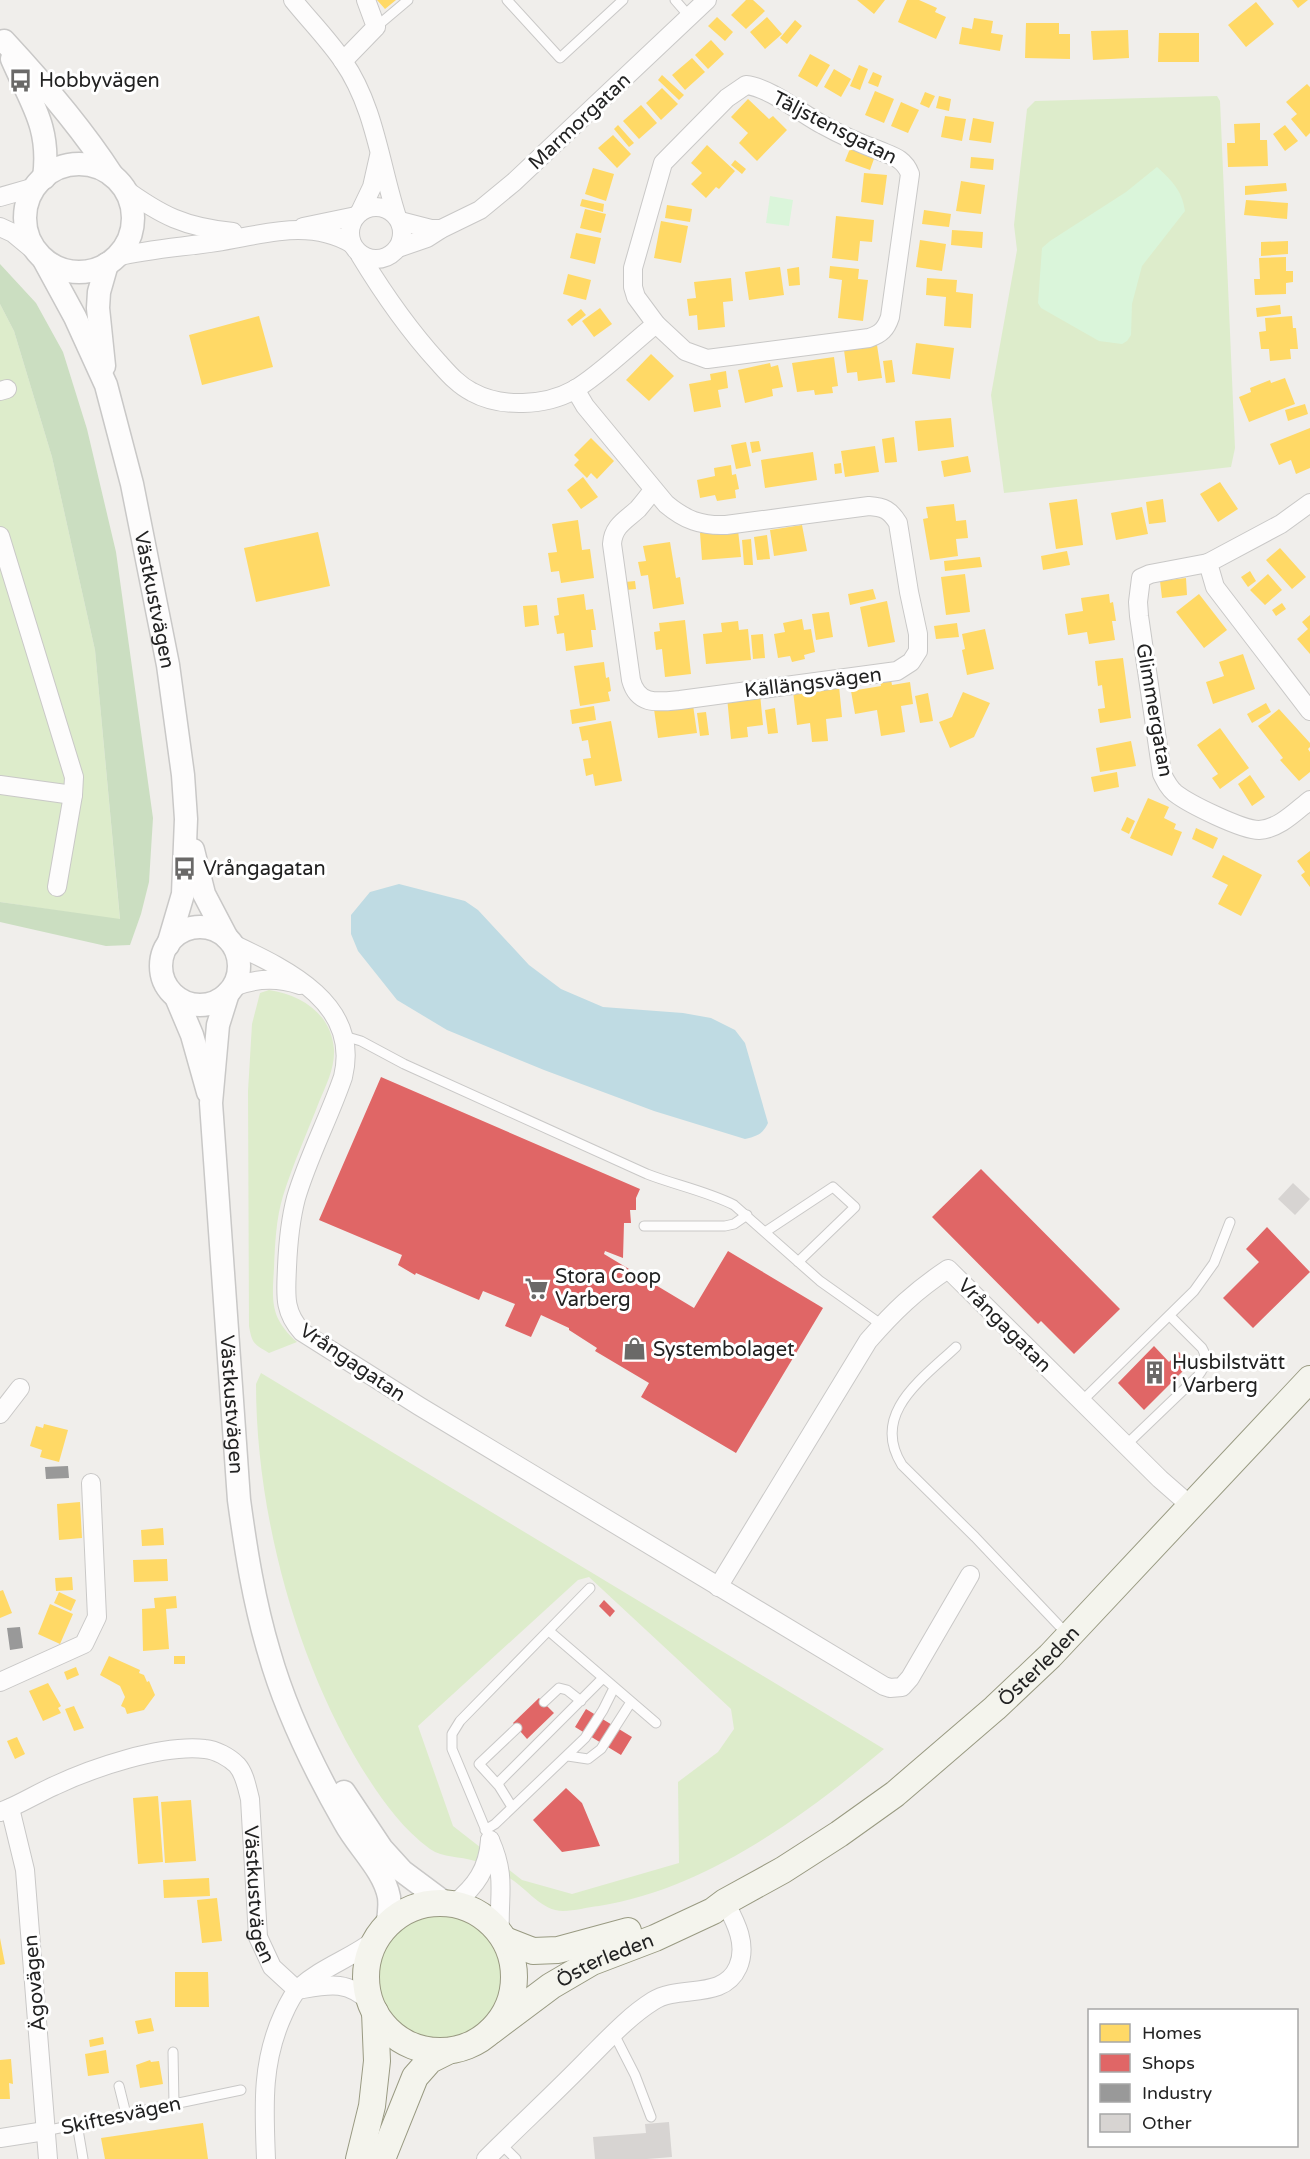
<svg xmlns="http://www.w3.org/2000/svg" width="1310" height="2159" font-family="'Varela Round',sans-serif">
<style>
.grass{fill:#ddeccb;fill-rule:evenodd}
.forest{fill:#cbdec1}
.park{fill:#daf5da}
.water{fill:#bfdbe3}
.homes{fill:#ffd966}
.shops{fill:#e06666}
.industry{fill:#999}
.building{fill:#d7d4d2}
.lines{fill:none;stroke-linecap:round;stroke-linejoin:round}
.service-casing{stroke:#c9c8c7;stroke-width:11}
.minor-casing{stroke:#c9c8c7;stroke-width:20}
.tertiary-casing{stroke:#c9c8c7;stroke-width:25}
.secondary-casing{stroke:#999a82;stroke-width:28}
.service{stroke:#fdfcfc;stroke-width:9}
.minor{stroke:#fdfcfc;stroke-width:18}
.tertiary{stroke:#fdfcfc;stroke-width:22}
.secondary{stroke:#f4f4ed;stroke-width:26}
.labels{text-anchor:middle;stroke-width:6;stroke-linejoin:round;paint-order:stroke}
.poi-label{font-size:20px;fill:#222;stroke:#fff;text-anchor:start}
.street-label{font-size:20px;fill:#222;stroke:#fff}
</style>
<rect width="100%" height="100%" fill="#f0eeeb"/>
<path class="grass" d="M1217,96L1220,101L1235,448L1231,467L1004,493L991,395L1017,250L1014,225L1027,109L1035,101Z
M0,304L14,331L52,457L95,650L120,920L0,902Z
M269,990C301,995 331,1013 334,1049C335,1068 326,1085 319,1102C307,1133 293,1164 283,1196C276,1219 275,1244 274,1268C272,1302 270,1318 297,1342L269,1353C254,1344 252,1344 249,1326L248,1091L252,1024L260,993Z
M261,1373L884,1749C803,1817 706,1889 599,1906C587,1907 575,1911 563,1911C542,1911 527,1889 511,1879C507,1876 502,1875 498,1872C490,1869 482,1863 475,1861C460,1856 443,1858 430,1849C401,1828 380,1797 361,1767C295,1658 256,1511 256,1384ZM589,1577L731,1709L734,1729L718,1752L678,1782L679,1863L572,1894L522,1880L453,1826L418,1726L578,1580Z
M378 1976a64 64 0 1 1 128 0a64 64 0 1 1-128 0Z"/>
<path class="forest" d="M0,264L36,303L63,352L87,429L116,552L153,818L149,882L141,914L130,945L106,946L0,922V902L120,919L95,650L52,457L14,331L0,304Z"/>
<path class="park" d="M1157,167C1172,181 1182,190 1185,211L1142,266L1132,304L1131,335L1127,341L1122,344L1099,341L1041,308L1038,303L1042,248L1050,241L1126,192Z
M770,196L793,200L789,226L766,223Z"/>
<path class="water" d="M399,884L465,901L478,910L529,965L561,989L603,1007L683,1013L711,1018L735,1030L745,1043L768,1123C763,1134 757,1136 745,1139L654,1111L544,1070L447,1030L397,1000L358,951L351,934V915L370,892Z"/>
<path class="homes" d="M377,0H396L385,9Z
M746,0H753L765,11L746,29L731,15Z
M857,0H885L874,14Z
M907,0H919L937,8L935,12L946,17L936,39L898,22Z
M1292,0H1308L1298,8Z
M1256,2L1274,24L1246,47L1228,25Z
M717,17L733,32L725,41L708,26Z
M767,17L782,34L765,49L750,32Z
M974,18L993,21L991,33L1003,35L1000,51L959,44L962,27L972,29Z
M795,20L802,26L787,44L780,38Z
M1026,23H1059V34H1070V59L1025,58Z
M1128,30L1129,58L1093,60L1091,31Z
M1159,33H1199V62H1158Z
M711,40L724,54L708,69L695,55Z
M810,54L830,65L817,87L798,76Z
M692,58L705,72L685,90L672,75Z
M859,65L868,69L860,90L850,86Z
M834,69L851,79L841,97L824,87Z
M873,72L882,76L878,87L868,83Z
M662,75L684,95L679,100L658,80Z
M1307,84L1310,87V133L1306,137L1291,119L1297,114L1286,102Z
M662,88L678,104L661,120L646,103Z
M875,91L894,99L884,123L865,115Z
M925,92L935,96L929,108L920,104Z
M939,96L951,99L949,111L936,108Z
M748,99L769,119L773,116L787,130L757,161L739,143L748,133L731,117Z
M901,102L919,110L908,133L891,126Z
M641,105L657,123L639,139L623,121Z
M945,116L966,119L962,141L941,137Z
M973,118L994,122L991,143L969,140Z
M1260,123V140H1267L1268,166L1228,167L1227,143H1235L1234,124Z
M618,125L634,143L629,147L614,129Z
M1285,125L1298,141L1285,151L1273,134Z
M613,135L631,154L617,168L598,148Z
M707,145L735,171L719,189L716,187L706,198L691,184L702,173L691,163Z
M851,146L875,156L870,170L845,161Z
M971,157L994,159L993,170L970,168Z
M735,160L746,169L742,174L731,165Z
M593,168L614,174L606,201L585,194Z
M864,173L887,175L883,205L861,202Z
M961,181L985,185L981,214L956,211Z
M1286,183L1287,191L1245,195V186Z
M582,199L604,204L603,212L580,206Z
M1246,200L1288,203L1287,219L1244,215Z
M667,205L692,209L690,222L665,218Z
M585,209L606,214L601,233L580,228Z
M924,210L951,214L949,227L922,224Z
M836,216L874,220L872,242L860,241L858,261L832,258Z
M661,221L688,226L681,263L654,258Z
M952,230L983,232L982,248L951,245Z
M576,233L601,238L595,264L570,258Z
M920,240L946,244L942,271L916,267Z
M1288,241V254L1261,256V242Z
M1286,257V271H1293V282L1286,283V294L1255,295L1254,279H1260L1259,258Z
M830,266L859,269L858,279L868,280L863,321L838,318L842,280L829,278Z
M780,267L784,295L749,300L745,272Z
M799,267L800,285L789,286L787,269Z
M568,274L591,280L586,300L563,294Z
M731,278L733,301L723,302L725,327L698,330L697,315L689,316L687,299L696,298L694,282Z
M927,278L957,280L956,292L973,294L971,328L944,326L946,297L926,295Z
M1280,305L1281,314L1257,317L1256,308Z
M600,308L612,324L594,337L582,321Z
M581,309L586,315L572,326L567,320Z
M259,316L273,367L202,385L189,335Z
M1292,316L1293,328H1296L1298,349H1290L1291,359L1270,361L1269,349H1261L1259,332L1266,331L1265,318Z
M916,343L954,348L950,379L912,374Z
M877,345L882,378L858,381L857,372L847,373L844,350Z
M651,354L674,376L649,401L626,380Z
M834,357L838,386L832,387L833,393L815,395L814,390L797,392L792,363Z
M892,360L895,382L886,383L883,361Z
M770,363L771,367L778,365L783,387L772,389L773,396L745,403L738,370Z
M726,371L728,388L718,390L721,407L694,412L689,384L711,380L710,374Z
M1285,378L1295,404L1249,422L1239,397L1251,392L1250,388L1270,380L1271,383Z
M1305,404L1308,414L1288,421L1285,410Z
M951,418L954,447L918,451L915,421Z
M1310,428V468L1296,474L1291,460L1279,465L1270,444Z
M894,437L897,462L885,463L882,439Z
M591,438L614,461L597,479L591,473L587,478L574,465L579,460L574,455Z
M759,441L761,451L752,453L750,442Z
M746,442L751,466L736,469L731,445Z
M875,446L879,472L845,477L841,451Z
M813,452L817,480L765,488L761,460Z
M968,456L971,472L944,477L941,461Z
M841,463L842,473L835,474L834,464Z
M731,465L732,475L736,474L739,489L735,490L736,498L717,501L715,495L700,498L697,480L715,476L714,468Z
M583,477L598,497L581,509L567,490Z
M1220,482L1238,509L1218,522L1200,494Z
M1077,499L1083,545L1056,549L1049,503Z
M1163,499L1166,522L1149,524L1146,502Z
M954,504L956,521L966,520L968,538L956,539L958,556L930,560L923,519L928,518L926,507Z
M1142,507L1148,534L1116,540L1111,513Z
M578,520L582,550L590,549L594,578L561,583L559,571L551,572L548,553L557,552L552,524Z
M802,525L807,551L774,556L770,530Z
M738,530L741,557L702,560L700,533Z
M318,532L330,586L256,602L244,548Z
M767,535L770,559L757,560L754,537Z
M751,539L753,565H744L742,540Z
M670,542L676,578L680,577L684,604L653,609L648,575L641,576L638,562L646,561L643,546Z
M1280,548L1306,577L1292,589L1266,560Z
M1067,551L1070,565L1043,570L1041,556Z
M980,557L982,567L945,571L944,561Z
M1250,571L1256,581L1248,587L1241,577Z
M965,574L970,612L946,615L941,577Z
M1268,574L1282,590L1265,605L1250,590Z
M1186,578L1187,595L1162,598L1160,581Z
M635,581L636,589L626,590L625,582Z
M873,589L876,599L850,605L848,594Z
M584,594L586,610L593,609L596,630H591L593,647L566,651L564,633L557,634L554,616L559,615L557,598Z
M1109,594L1110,603L1113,602L1116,621H1112L1115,640L1089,644L1087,632L1068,635L1065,614L1083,611L1081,598Z
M1199,594L1227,630L1204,648L1176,612Z
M887,601L895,642L868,647L860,607Z
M1282,603L1286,609L1276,616L1272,610Z
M537,605L539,625L525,627L523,606Z
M829,612L833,637L816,640L812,614Z
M1310,615V654L1297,639L1308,629L1302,622Z
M802,619L804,630L811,629L815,652L804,655L805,659L792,662L790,656L778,658L774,634L785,632L783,623Z
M685,620L691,674L665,677L662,649L656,650L654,632L660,631L659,623Z
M738,621L739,630L748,629L751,660L706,664L703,634L722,632L721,623Z
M957,623L959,637L936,639L934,626Z
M985,629L994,669L967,675L962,650L965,649L962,634Z
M763,634L765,658L753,659L751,635Z
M1243,654L1255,689L1213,704L1206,682L1224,676L1219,662Z
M1123,658L1131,718L1100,723L1098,709L1105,708L1102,685L1098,686L1095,661Z
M604,662L606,678L609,677L611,691L608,692L610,701L580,706L574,666Z
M891,680L892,685L910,682L913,704L901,706L905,732L881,736L877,710L855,714L851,691L881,686L880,681Z
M839,686L842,717L826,719L828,741L812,742L810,723L797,725L793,691Z
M963,692L990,703L974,737L950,748L939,722L952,717Z
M928,693L933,721L920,723L915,696Z
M760,694L763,725L747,727L748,737L731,739L727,697Z
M1266,703L1271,712L1252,723L1247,714Z
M693,705L697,733L658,738L654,709Z
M594,706L596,720L572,724L570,710Z
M775,708L778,733L768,734L765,710Z
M1279,709L1310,743V747L1308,749L1310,752V772L1299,781L1280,760L1283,758L1258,726Z
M706,712L709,735L700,736L697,713Z
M611,721L622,781L595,786L593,774L586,776L583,759L591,758L588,740L582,741L579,727Z
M1220,728L1249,768L1220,789L1212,778L1218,774L1197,745Z
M1131,741L1136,766L1100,772L1096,748Z
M1117,772L1119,787L1094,792L1091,777Z
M1250,775L1265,797L1252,806L1238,784Z
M1148,798L1169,807L1164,818L1176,824L1174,829L1182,832L1172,856L1130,838Z
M1127,817L1135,821L1129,834L1121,830Z
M1196,828L1218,838L1213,849L1192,839Z
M1310,851V887L1301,875L1305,872L1297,861Z
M1223,855L1262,875L1241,916L1218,904L1228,885L1212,877Z
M44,1424L68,1430L59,1462L40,1457L42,1450L30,1446L36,1426L43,1428Z
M80,1502L82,1538L59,1540L57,1504Z
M163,1528L164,1545L142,1546L141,1530Z
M167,1559L168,1581L134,1582L133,1560Z
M72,1577L73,1590L56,1591L55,1578Z
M3,1590L12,1613L0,1618V1591Z
M59,1592L76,1600L71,1611L54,1603Z
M176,1596L177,1608L166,1609L169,1649L143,1651L142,1609L155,1608L154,1598Z
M50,1604L73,1614L60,1644L38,1634Z
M109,1656L140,1670L139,1673L144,1675L147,1682L149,1681L155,1695L144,1710L127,1714L125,1708L121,1706L125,1697L120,1686L100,1675Z
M174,1656H185V1664H174Z
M76,1667L79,1675L67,1680L64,1672Z
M48,1683L61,1706L58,1708L61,1713L43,1721L29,1691Z
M74,1706L84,1728L74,1731L65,1709Z
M17,1737L25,1754L15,1759L7,1741Z
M158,1796L163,1862L138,1864L133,1798Z
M191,1800L196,1861L165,1863L161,1802Z
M209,1878L210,1896L164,1898L163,1880Z
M217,1898L222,1941L202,1943L197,1900Z
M0,1938L5,1964L0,1965Z
M175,1972H208L209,2007H175Z
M151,2018L154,2031L138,2034L135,2021Z
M103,2037L104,2044L90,2047L89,2040Z
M106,2050L109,2073L88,2076L85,2054Z
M11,2059L13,2084L9,2083L10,2099H0V2060Z
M150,2060L151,2062L159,2061L163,2084L140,2088L136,2065Z
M203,2123L208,2159H105L101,2138Z"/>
<path class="shops" d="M381,1077L640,1189L636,1198V1210H630L631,1223H624L623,1258L605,1251L604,1254L694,1308L728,1251L823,1308L736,1453L641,1397L649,1383L595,1351L597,1348L569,1330V1328L541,1315L531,1337L505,1326L515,1304L483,1291L479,1300L416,1273L415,1275L398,1265L402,1255L319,1220Z
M981,1169L1120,1309L1074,1354L1041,1321L1038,1324L932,1217Z
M1267,1227L1310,1272L1253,1328L1223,1298L1259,1262L1246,1249Z
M1154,1346L1169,1362L1179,1352L1190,1364L1144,1410L1118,1383Z
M604,1600L615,1611L610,1617L599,1606Z
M539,1698L554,1713L527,1739L513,1723Z
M586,1709L632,1737L621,1755L575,1727Z
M566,1788L582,1803L600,1846L562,1852L533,1820Z"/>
<path class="industry" d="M68,1466L69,1478L46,1479L45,1467Z
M20,1627L23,1648L10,1650L7,1628Z"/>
<path class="building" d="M1293,1183L1310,1199L1295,1215L1278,1199Z
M669,2122L672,2157L647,2159H595L593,2137L646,2133L645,2124Z"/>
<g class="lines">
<defs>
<path id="service" d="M507,0L560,58L623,0
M675,0L689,16
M376,27L408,0
M344,1036L361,1041L404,1064L647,1174C675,1185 706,1191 734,1205L820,1281L882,1325
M644,1226H725L734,1224L747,1215
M765,1232L833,1187L855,1207L798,1262
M956,1347C922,1379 870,1414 902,1465L975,1537L1067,1634
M1082,1401L1194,1291L1214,1263L1230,1222
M1126,1445L1198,1376C1205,1367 1208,1358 1202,1348L1170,1316
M549,1631L656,1723
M544,1702L559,1688L567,1690L581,1701
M568,1756L588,1759L601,1749L631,1702
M499,1786L479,1764L517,1728
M512,1807L499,1786V1782L603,1678
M485,1830L495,1824L585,1738L603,1710L614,1688
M490,1840L452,1749V1734L460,1721L590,1588
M614,2034L635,2075L651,2117
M173,2052L174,2104
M119,2086L126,2114
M77,2124L83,2159
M45,2131L241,2090
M501,2144L516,2159"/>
<g id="minor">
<path d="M293,0C309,20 328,39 343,61C375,107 380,165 397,217"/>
<path d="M343,61L376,27L366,0"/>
<path d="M746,85C769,87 802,114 823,125C841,135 859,143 878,150C892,156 904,158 910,174L890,317C886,329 881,334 869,338L707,359L685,351L656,324L636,297L633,287V268L663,163L727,98Z"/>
<path d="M122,187C162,216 184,227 233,232"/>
<path d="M0,197L35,187"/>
<circle cx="376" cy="233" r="26"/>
<path d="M360,212L372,187L379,156"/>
<path d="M400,221L431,229H441"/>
<path d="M0,227L13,233L37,253"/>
<path d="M303,227L356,216"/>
<path d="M398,248L427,238L441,229L480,210L514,182L707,0"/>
<path d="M360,255C383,293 408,329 438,362C448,373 458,385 472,392C501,408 545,406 574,390C600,375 632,343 656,324"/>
<path d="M116,257C149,249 183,247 216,242C262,235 309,218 352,244"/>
<path d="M575,389L585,406L666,504C685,520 701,526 726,525L869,506C884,507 890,510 898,523L909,592L918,634V651L911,662L897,671L680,700C658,702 638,706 631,680L612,544C613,526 626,520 638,509C643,503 648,497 653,490"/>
<path d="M0,391L7,389"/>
<path d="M1310,503L1281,524L1208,563L1215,587L1310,711"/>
<path d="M0,536L74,777L73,795L57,887"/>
<path d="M1208,563L1150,574L1141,578L1138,602L1139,616L1162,774C1166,782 1169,788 1175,793C1189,804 1242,830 1259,830C1279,829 1296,811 1310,800"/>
<path d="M0,785L73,795"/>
<path d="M231,943C286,969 361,1003 343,1077C329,1118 308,1157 296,1198C290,1221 288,1244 287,1267C286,1294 283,1311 302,1332L419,1406L884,1686L890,1688L902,1687L910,1678L970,1575"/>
<path d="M233,987C256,978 277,977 300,985"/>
<path d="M0,1414L20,1388"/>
<path d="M718,1587L868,1341C894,1311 915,1291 948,1269L1160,1479L1192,1507"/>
<path d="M0,1682L84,1644L97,1617L91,1483"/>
<path d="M10,1808L25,1870L48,2159"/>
<path id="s1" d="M0,1812C19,1805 36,1794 54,1786C92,1768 162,1744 205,1749C216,1750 229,1757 237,1765C245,1774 247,1788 250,1799L258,1937L272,1967L297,1990C327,1985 347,1979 371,2003"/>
<path d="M490,1840C507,1878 498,1895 500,1933"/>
<path d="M454,1904C476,1886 488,1869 490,1840"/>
<path d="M0,2138L45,2131"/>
<path d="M266,2159C264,2108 261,2063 283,2015C287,2006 292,1995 299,1988C322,1967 352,1958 376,1939"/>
<path d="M486,2159C520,2125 555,2093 588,2059C608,2039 629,2016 653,2001C679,1984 723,2001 738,1967C748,1944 735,1921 725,1902"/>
</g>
<g id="tertiary">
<path d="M4,41C43,83 81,127 112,175"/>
<path d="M12,59C31,103 51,127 44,178"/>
<circle cx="79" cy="218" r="54"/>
<path id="s2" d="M44,260L75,317L106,385L132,484L168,665L183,775L186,819L183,894L168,945"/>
<path d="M104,366L98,308L99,292L107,264"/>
<path d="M193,850L204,894L227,938"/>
<circle cx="200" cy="966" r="39"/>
<path id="s3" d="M228,993L218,1025L211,1103L239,1500C246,1551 254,1602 269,1652C286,1712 314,1769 345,1823C358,1847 384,1870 389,1897C390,1906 389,1916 387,1925"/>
<path d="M176,997L192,1035L208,1092"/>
<path d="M344,1792L382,1849L402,1871L445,1903"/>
</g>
<g id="secondary">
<circle cx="440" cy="1977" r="74"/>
<path d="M505,1940L533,1951L558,1950L628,1931"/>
<path id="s4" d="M491,2031L551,1986L592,1962L655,1938L713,1911L725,1902L783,1870L839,1834L895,1794L995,1708L1050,1656L1310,1379"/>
<path d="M359,2159L372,2106L377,2061L375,2012"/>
<path d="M382,2159L415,2077L430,2060L448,2051"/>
</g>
</defs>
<use href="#service" class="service-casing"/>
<use href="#minor" class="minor-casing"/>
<use href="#tertiary" class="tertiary-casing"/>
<use href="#secondary" class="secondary-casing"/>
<use href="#service" class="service"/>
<use href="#minor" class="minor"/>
<use href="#tertiary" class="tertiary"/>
<use href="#secondary" class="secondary"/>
</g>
<defs>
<symbol id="bus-bare" viewBox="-9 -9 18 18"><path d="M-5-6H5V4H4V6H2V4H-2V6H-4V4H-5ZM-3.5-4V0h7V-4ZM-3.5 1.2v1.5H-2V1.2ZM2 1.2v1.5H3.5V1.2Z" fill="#6a6968" stroke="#fff" stroke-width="2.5" paint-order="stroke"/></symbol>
<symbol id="supermarket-bare" viewBox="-9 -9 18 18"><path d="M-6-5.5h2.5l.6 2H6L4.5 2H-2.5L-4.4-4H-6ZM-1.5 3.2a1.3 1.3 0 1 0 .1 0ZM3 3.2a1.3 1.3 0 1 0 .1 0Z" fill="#6a6968" stroke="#fff" stroke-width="2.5" paint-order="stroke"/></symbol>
<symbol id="shop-bare" viewBox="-9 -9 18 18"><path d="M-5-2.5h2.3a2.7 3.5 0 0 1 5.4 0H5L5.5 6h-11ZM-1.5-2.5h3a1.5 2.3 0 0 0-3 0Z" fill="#6a6968" stroke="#fff" stroke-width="2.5" paint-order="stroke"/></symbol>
<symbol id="building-bare" viewBox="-9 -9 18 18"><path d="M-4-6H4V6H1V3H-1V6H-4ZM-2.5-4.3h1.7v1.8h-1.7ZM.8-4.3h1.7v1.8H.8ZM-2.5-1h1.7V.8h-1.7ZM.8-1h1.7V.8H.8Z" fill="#6a6968" stroke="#fff" stroke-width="2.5" paint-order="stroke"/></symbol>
</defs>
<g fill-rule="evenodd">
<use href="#bus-bare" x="4" y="64" width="33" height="33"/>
<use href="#bus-bare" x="168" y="852" width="33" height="33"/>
<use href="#supermarket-bare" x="520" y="1272" width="33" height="33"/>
<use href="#shop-bare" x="618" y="1332" width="33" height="33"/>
<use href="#building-bare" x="1138" y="1356" width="33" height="33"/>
</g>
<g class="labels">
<g class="poi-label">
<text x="39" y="87">Hobbyvägen</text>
<text x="203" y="875">Vrångagatan</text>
<text x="555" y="1283">Stora Coop<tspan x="555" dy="23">Varberg</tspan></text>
<text x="653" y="1356">Systembolaget</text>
<text x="1172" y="1369">Husbilstvätt<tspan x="1172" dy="23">i Varberg</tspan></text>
</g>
<g class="street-label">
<text transform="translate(579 121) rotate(-43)" y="7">Marmorgatan</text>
<text transform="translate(835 127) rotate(27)" y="7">Täljstensgatan</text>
<text dy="7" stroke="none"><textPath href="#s2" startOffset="360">Västkustvägen</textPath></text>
<text transform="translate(813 682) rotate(-7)" y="7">Källängsvägen</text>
<text transform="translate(1155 710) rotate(80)" y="7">Glimmergatan</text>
<text transform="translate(1005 1325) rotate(45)" y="7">Vrångagatan</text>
<text transform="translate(353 1362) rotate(34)" y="7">Vrångagatan</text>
<text dy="7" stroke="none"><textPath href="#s3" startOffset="414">Västkustvägen</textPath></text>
<text dy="7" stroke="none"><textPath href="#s4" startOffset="663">Österleden</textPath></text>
<text dy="7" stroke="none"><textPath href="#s1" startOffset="386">Västkustvägen</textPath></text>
<text dy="7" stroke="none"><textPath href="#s4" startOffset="135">Österleden</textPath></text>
<text transform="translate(34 1983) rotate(-95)" y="7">Ägovägen</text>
<text transform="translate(121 2115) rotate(-12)" y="7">Skiftesvägen</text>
</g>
</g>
<rect x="1088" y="2009" width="210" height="138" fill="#ffffff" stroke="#a7a7a7" stroke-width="1.5"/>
<rect x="1100" y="2024" width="30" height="18" fill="#ffd966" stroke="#a7a7a7" stroke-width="1.5"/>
<text x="1142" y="2039" font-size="18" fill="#222222">Homes</text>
<rect x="1100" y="2054" width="30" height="18" fill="#e06666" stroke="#a7a7a7" stroke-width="1.5"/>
<text x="1142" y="2069" font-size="18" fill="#222222">Shops</text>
<rect x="1100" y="2084" width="30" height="18" fill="#999999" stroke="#a7a7a7" stroke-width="1.5"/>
<text x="1142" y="2099" font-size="18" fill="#222222">Industry</text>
<rect x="1100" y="2114" width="30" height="18" fill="#d7d4d2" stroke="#a7a7a7" stroke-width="1.5"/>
<text x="1142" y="2129" font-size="18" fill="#222222">Other</text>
</svg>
